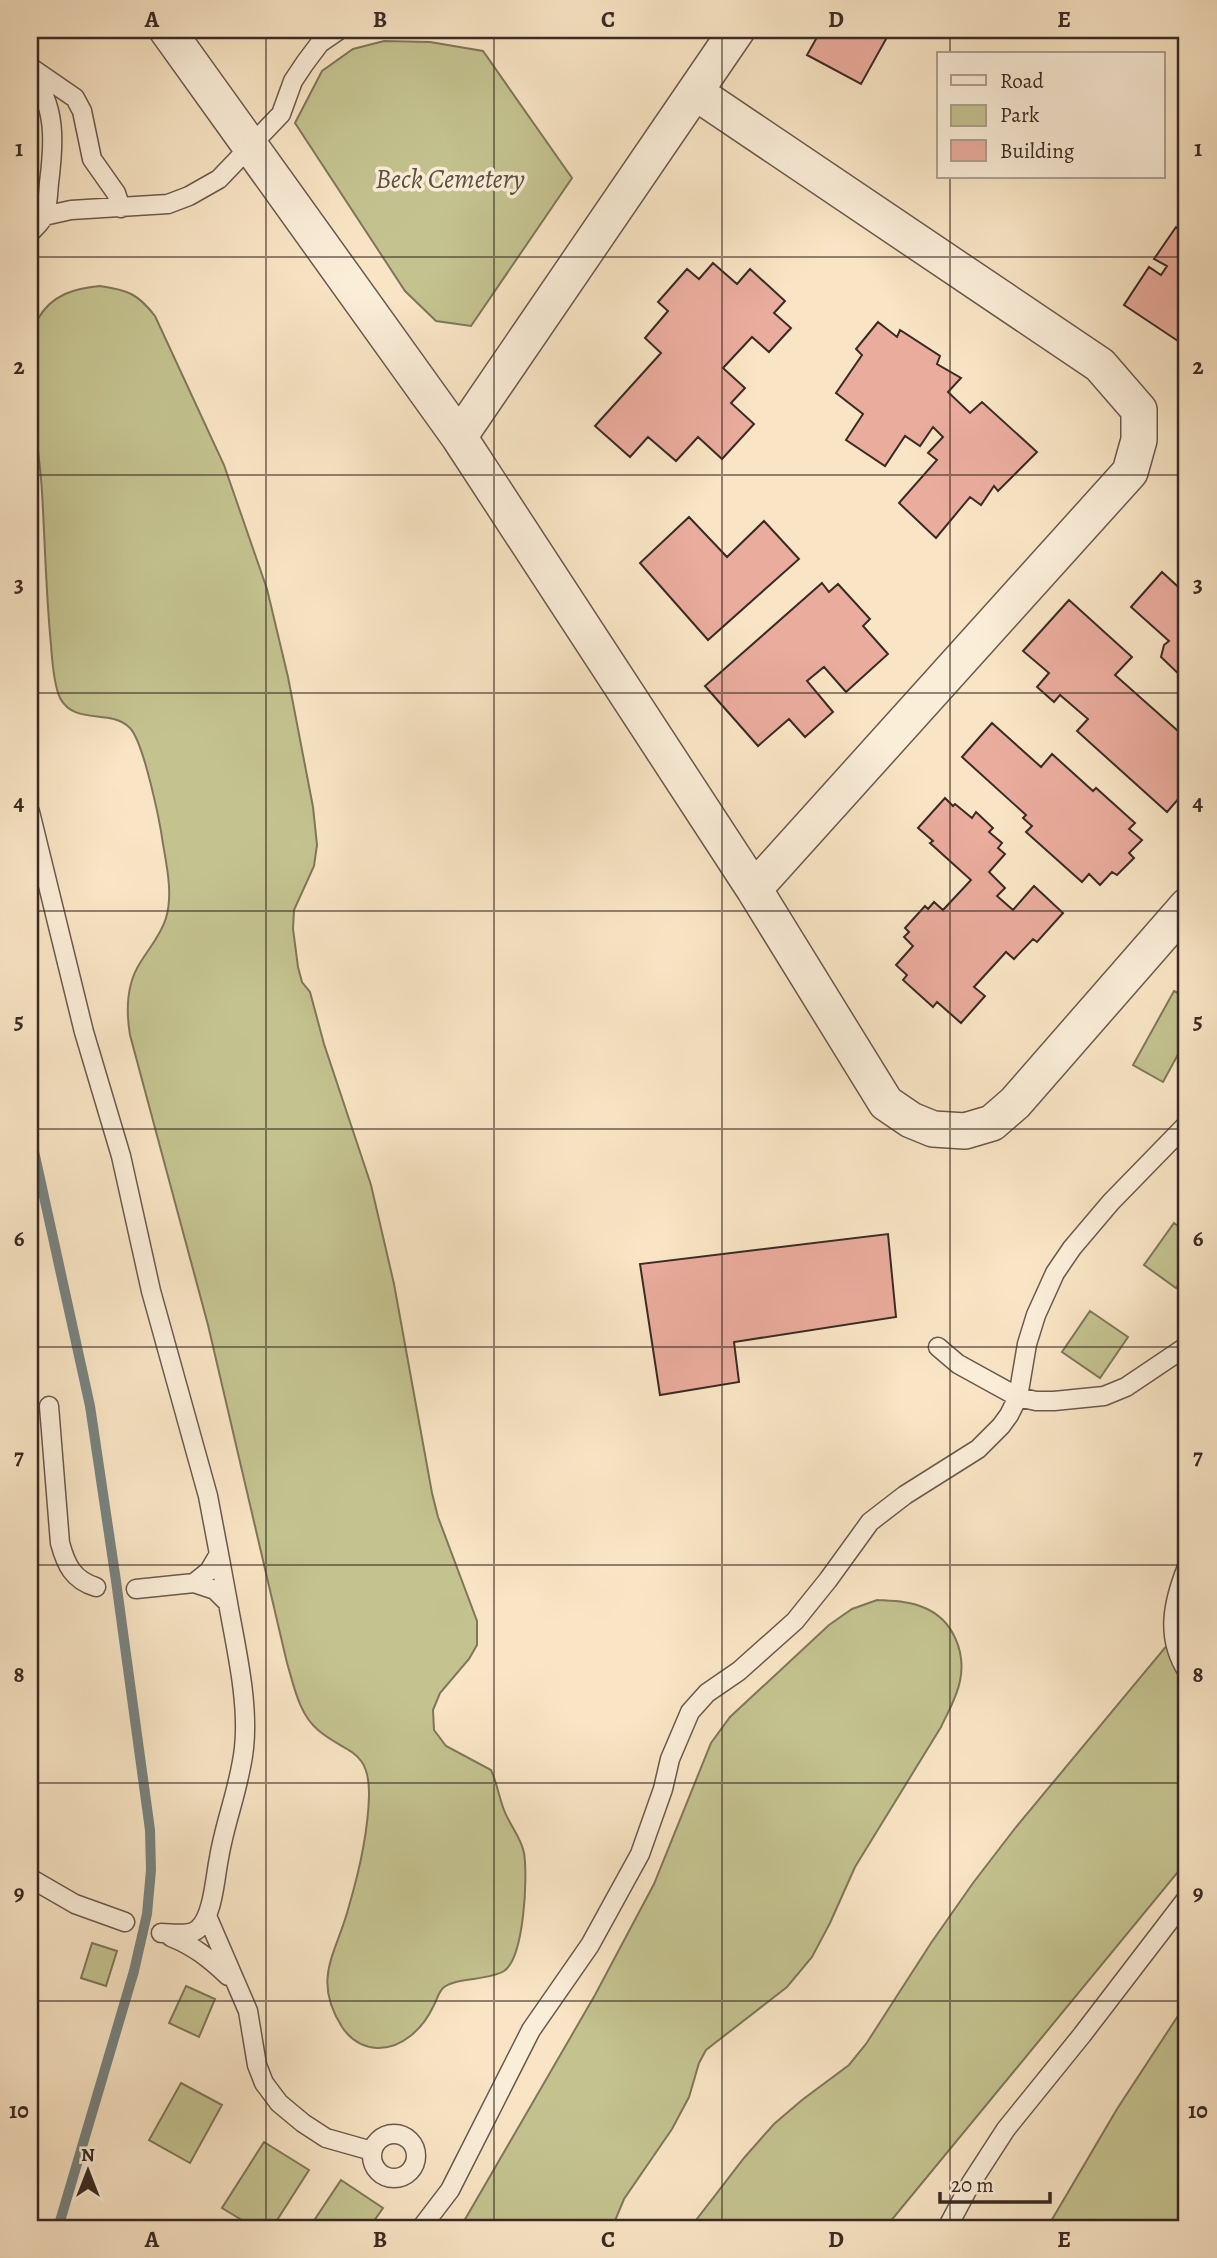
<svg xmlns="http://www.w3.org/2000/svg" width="1217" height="2258" font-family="Alegreya,serif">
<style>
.green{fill:#c4c390;stroke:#7f775a;stroke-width:2}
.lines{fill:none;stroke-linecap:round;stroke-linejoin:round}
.stream{stroke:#788381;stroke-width:10}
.building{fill:#eaac9d;stroke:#3a2b25;stroke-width:2}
.lane-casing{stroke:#6a5a4d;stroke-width:21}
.street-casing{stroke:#6a5a4d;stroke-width:38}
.lane{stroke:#fbeed9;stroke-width:18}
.street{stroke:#fbeed9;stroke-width:35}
.grid{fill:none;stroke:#3a2b25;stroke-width:2;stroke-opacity:0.55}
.labels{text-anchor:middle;stroke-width:7;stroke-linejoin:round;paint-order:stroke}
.park-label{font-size:28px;font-style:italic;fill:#5c5140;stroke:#fbeed9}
.neatline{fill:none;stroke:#3a2b25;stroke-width:2.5}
.grid-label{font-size:23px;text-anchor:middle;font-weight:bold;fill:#3a2b25}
</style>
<rect width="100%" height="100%" fill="#f9e5c5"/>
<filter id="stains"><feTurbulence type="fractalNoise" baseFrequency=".00286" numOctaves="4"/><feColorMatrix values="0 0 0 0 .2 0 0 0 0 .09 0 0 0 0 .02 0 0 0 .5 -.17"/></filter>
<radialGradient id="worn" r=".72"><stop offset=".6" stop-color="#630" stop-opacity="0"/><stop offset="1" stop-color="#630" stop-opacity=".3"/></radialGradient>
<path class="green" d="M384,41L430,42L483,51L572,178L471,326L436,321L405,291L295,123L322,71L353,49Z
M100,286C128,290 138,294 155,316L224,465L267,589L288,677L313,807L317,845L314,866L294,910L293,929L298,967L302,982L310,992L324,1044L371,1185L394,1284L432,1493L438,1517L477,1621V1645L469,1659L440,1693L433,1710L434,1730L446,1746L491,1770C497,1783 499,1797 504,1810C510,1826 521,1837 524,1853C528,1877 524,1958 504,1971C488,1981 455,1977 443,1988C438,1993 437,2000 433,2007C423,2028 402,2049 377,2048C362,2047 350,2039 342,2027C311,1978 337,1953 349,1906C359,1872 368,1832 369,1796C370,1748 346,1754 318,1730C299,1714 294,1686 287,1663L208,1325L130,1035C126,1011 126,985 140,963C149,948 161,935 166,918C173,895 167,867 163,844C160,822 144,743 130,728C110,708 75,726 60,698C54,685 52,660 51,645C46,594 45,543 42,492C39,442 27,390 32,339C33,333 35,325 38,319C51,295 75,288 100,286Z
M1174,991L1187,998V1038L1163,1082L1133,1065Z
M1174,1223L1187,1233V1272L1176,1288L1144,1265Z
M1090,1311L1128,1337L1100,1378L1062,1352Z
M877,1600C893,1601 910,1601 925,1608C953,1620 966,1652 960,1681C957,1697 948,1712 941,1727L855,1867L830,1923L812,1957L787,1987L706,2050L699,2063L689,2097L672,2129L624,2199L612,2228H460L595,1995L654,1884L711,1743L730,1717L829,1625L852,1609Z
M1187,1613V1861L885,2228H690L744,2158L774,2124L802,2100L849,2065L866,2044L931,1943L973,1883L1016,1827L1169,1643Z
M92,1943L117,1951L106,1986L81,1978Z
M186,1986L215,1999L199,2037L169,2023Z
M1187,2002V2228H1047L1117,2109Z
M181,2083L222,2105L190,2163L149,2140Z
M264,2142L309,2170L272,2228H255L222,2208Z
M341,2180L383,2208L369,2228H309Z"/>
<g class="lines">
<path class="stream" d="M30,1133L90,1406L116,1581L150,1830L151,1870L147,1914L134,1971L58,2228"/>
</g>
<path class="building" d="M821,30H891L861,84L807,55Z
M1187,211V230L1178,224Z
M1176,227L1187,234V347L1124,305L1149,267L1161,275L1167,266L1154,259Z
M713,263L737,284L750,269L785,301L774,313L791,328L769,352L752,337L723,368L745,388L731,403L754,424L722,459L698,437L676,461L648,437L630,457L595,426L661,353L645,338L668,311L658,302L687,269L699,279Z
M878,322L897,337L900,330L940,356L937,364L961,378L948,392L970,413L982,402L1037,452L998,491L994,486L981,505L970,497L936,538L899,503L937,460L928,453L943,437L933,427L920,446L905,436L885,466L846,440L863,414L836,393L862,355L856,349Z
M689,517L727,557L764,521L799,559L708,640L640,563Z
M1162,572L1187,595V694L1179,686L1185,680L1161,657L1164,645L1169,641L1131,607Z
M822,583L829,592L838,584L870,619L863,626L888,654L846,692L824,667L807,681L833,712L805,737L789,719L758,746L705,686Z
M1069,600L1132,657L1115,675L1187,739V789L1167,812L1077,731L1088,719L1060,695L1054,702L1037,687L1049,673L1023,651Z
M992,723L1041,767L1052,754L1093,791L1096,788L1135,823L1129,829L1142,840L1129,853L1134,858L1117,875L1112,872L1100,885L1089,874L1082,882L1026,832L1032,826L1023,818L1026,815L962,757Z
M945,798L953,806L955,804L972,818L976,812L993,828L989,832L1002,843L998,848L1005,854L989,872L1005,888L997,896L1013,910L1034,886L1063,913L1037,942L1033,939L1014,959L1006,952L974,987L985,996L961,1023L937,1002L933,1007L903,980L907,975L896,965L913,946L904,937L909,932L905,928L925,906L928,909L934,902L943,910L971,880L930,843L933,841L918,828Z
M888,1234L896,1317L734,1342L739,1382L660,1395L640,1264Z"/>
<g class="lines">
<defs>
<path id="lane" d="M30,67L75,98L82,111L92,159L116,193L121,208
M30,73C57,105 54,144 49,183C48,193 48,207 44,216C42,222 34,228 30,233
M44,216L71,210L168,204L189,196L219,179L281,114L293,81L305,63L320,43L339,30
M30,812L84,1032L121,1156L151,1291L208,1496L219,1554L209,1571L194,1583L136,1589
M938,1347L958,1364L1018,1397L1036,1401H1054L1104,1396L1126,1387L1187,1346
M49,1406L60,1543C66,1565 73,1580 96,1587
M1187,1567C1173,1602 1165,1637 1187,1671
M194,1583L215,1590L228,1603L219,1554
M30,1878L75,1904L125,1922
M207,1916L248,2011L257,2065L264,2083L279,2103L303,2123L326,2138L372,2151
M161,1933C172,1933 189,1937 198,1929C213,1917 215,1877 219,1858C225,1821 240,1786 244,1748C249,1703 236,1648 228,1603
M171,1937C194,1946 210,1959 228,1976
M372 2156a22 22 0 1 1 44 0a22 22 0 1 1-44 0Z
M421,2228L450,2190L531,2030L590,1945L640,1854L663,1789L670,1759L690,1712L707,1693L739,1671L795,1621L828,1580L870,1522L905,1495L978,1449L1001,1426L1009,1415L1018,1397L1027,1344L1036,1315L1055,1273L1072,1248L1111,1202L1187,1124
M947,2228L971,2183L1006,2129L1082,2035L1187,1898"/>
<path id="street" d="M167,30L459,437L754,889L886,1103L911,1120L933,1129L965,1131L992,1123L1015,1103L1187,906
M695,92L1100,365L1139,410V440L1130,472L754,889
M459,437L737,30"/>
</defs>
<use href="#lane" class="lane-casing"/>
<use href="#street" class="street-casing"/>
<use href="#lane" class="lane"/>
<use href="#street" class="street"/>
</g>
<path class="grid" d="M266,30V2228M494,30V2228M722,30V2228M950,30V54M950,177V2228M30,257H1187M30,475H1187M30,693H1187M30,911H1187M30,1129H1187M30,1347H1187M30,1565H1187M30,1783H1187M30,2001H1187"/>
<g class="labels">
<g class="park-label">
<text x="450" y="188">Beck Cemetery</text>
</g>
</g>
<rect width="1217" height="2258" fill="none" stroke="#f9e5c5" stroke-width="77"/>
<rect x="937" y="52" width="228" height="126" fill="#fbeed9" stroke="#aea091" stroke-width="2"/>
<rect x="951" y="75" width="35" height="10" fill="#fbeed9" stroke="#aea091" stroke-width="2"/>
<text x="1000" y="88" font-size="21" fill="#3a2b25">Road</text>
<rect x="951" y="105" width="35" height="21" fill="#c4c390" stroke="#aea091" stroke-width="2"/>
<text x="1000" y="122" font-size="21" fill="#3a2b25">Park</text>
<rect x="951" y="140" width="35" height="21" fill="#eaac9d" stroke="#aea091" stroke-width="2"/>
<text x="1000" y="158" font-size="21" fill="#3a2b25">Building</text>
<g transform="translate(88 2171)" stroke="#fbeed9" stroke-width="5" paint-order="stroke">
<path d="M0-5L12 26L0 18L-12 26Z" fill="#3a2b25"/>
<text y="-10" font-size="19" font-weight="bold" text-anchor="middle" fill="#3a2b25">N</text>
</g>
<path d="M940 2192v10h110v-10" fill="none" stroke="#3a2b25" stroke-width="3.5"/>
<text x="951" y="2192" font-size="21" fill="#3a2b25" stroke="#fbeed9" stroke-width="5" paint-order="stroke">20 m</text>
<rect x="38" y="38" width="1140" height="2182" class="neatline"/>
<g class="grid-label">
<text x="152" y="27">A</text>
<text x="380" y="27">B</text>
<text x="608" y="27">C</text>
<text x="836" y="27">D</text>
<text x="1064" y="27">E</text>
<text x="19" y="156">1</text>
<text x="1198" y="156">1</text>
<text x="19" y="374">2</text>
<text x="1198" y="374">2</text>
<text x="19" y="592">3</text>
<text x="1198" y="592">3</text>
<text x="19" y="810">4</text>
<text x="1198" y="810">4</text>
<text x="19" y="1028">5</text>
<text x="1198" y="1028">5</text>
<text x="19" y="1246">6</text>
<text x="1198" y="1246">6</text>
<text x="19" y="1464">7</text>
<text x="1198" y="1464">7</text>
<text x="19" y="1682">8</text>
<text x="1198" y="1682">8</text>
<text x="19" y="1900">9</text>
<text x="1198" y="1900">9</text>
<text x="19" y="2118">10</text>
<text x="1198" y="2118">10</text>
<text x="152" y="2247">A</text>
<text x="380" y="2247">B</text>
<text x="608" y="2247">C</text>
<text x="836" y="2247">D</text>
<text x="1064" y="2247">E</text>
</g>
<rect width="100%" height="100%" filter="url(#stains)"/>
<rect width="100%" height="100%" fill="url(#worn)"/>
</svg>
